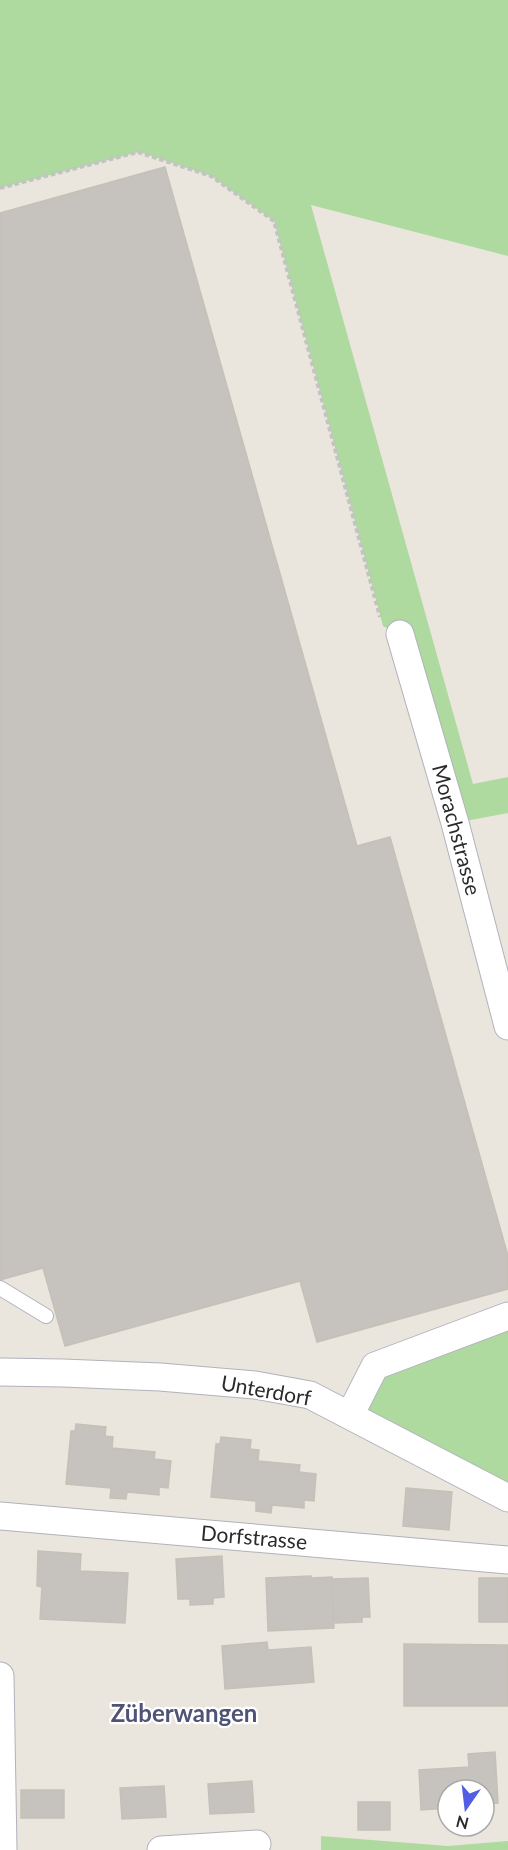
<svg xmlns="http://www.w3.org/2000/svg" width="508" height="1850" font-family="Lato,sans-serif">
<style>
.green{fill:#aedaa0}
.building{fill:#c6c2bd;stroke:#c5c1b7;stroke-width:1.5}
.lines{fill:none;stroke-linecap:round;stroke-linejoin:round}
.service-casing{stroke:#b1b2bc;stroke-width:16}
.minor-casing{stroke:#b1b2bc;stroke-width:29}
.path{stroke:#c3c3c3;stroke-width:4;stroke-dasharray:4.5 3;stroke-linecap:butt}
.service{stroke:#fff;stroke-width:14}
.minor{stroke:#fff;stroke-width:27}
.labels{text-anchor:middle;stroke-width:4.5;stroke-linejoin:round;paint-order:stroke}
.street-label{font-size:21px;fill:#2a2a2a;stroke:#fff}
.quarter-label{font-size:24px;font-weight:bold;fill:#4f5375;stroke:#fff}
</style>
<rect width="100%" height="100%" fill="#eae6dd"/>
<path class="green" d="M0,0H508V256L311,205L473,784L508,777V813L455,823L400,635L383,626L274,221L211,176L139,152L0,188Z
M508,1316V1498L350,1415L375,1366Z
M321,1836L448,1846L508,1841V1850H321Z"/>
<path class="building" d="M165,167L357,846L390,837L508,1256V1289L317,1342L300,1281L65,1346L43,1268L0,1280V213Z
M76,1424L106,1427L105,1436L113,1437L112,1448L155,1452L154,1459L171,1461L168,1488L159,1487V1495L127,1492L126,1499L110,1498L111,1488L66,1484L71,1431H75Z
M221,1437L251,1440L250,1449L259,1450L258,1461L300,1465L299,1472L316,1474L314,1501L304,1500V1508L272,1505L271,1513L256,1511V1501L211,1497L216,1444H220Z
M406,1488L452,1492L449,1530L403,1526Z
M38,1551L81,1554L80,1571L128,1573L125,1623L40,1619L42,1587L37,1586Z
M222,1556L224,1597L213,1598V1604L190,1605V1599H178L176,1559Z
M311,1576V1578L332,1577L334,1628L268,1631L266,1578Z
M368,1578L370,1617H362V1622L334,1623L332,1579Z
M479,1578H508V1622H479Z
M267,1642L268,1650L311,1647L314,1682L225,1689L222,1646Z
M404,1644L508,1645V1706H404Z
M495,1752L498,1803L484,1804V1790H448V1808L421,1810L419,1770L469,1767L468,1754Z
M252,1781L254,1812L210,1814L208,1784Z
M164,1786L166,1817L122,1819L120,1788Z
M21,1790H64V1818H21Z
M358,1802H390V1830H358Z"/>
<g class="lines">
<defs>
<path id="service" d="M0,1288L46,1316"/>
<path id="minor" d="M400,634L455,823L508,1026
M0,1372L63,1373L160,1377L255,1385L310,1395L508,1498
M350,1415L375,1366L508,1316
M0,1516L508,1560
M0,1676L3,1850
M161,1850L257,1844"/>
</defs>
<use href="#service" class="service-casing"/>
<use href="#minor" class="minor-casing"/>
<path class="path" d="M0,188L138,152L211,176L274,221L380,617"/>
<use href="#service" class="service"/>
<use href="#minor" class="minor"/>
</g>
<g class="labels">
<g class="street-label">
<text transform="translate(456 830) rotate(75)" y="7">Morachstrasse</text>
<text transform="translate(266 1391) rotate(10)" y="7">Unterdorf</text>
<text transform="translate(254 1538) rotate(5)" y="7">Dorfstrasse</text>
</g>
<g class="quarter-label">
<text x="184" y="1722">Züberwangen</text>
</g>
</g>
<g transform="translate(466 1808) rotate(194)"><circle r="28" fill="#ffffff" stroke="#aaaaaa" stroke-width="1.5"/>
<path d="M0-4.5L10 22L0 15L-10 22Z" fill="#505de4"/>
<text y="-9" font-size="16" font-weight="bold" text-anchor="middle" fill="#2a2a2a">N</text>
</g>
</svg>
